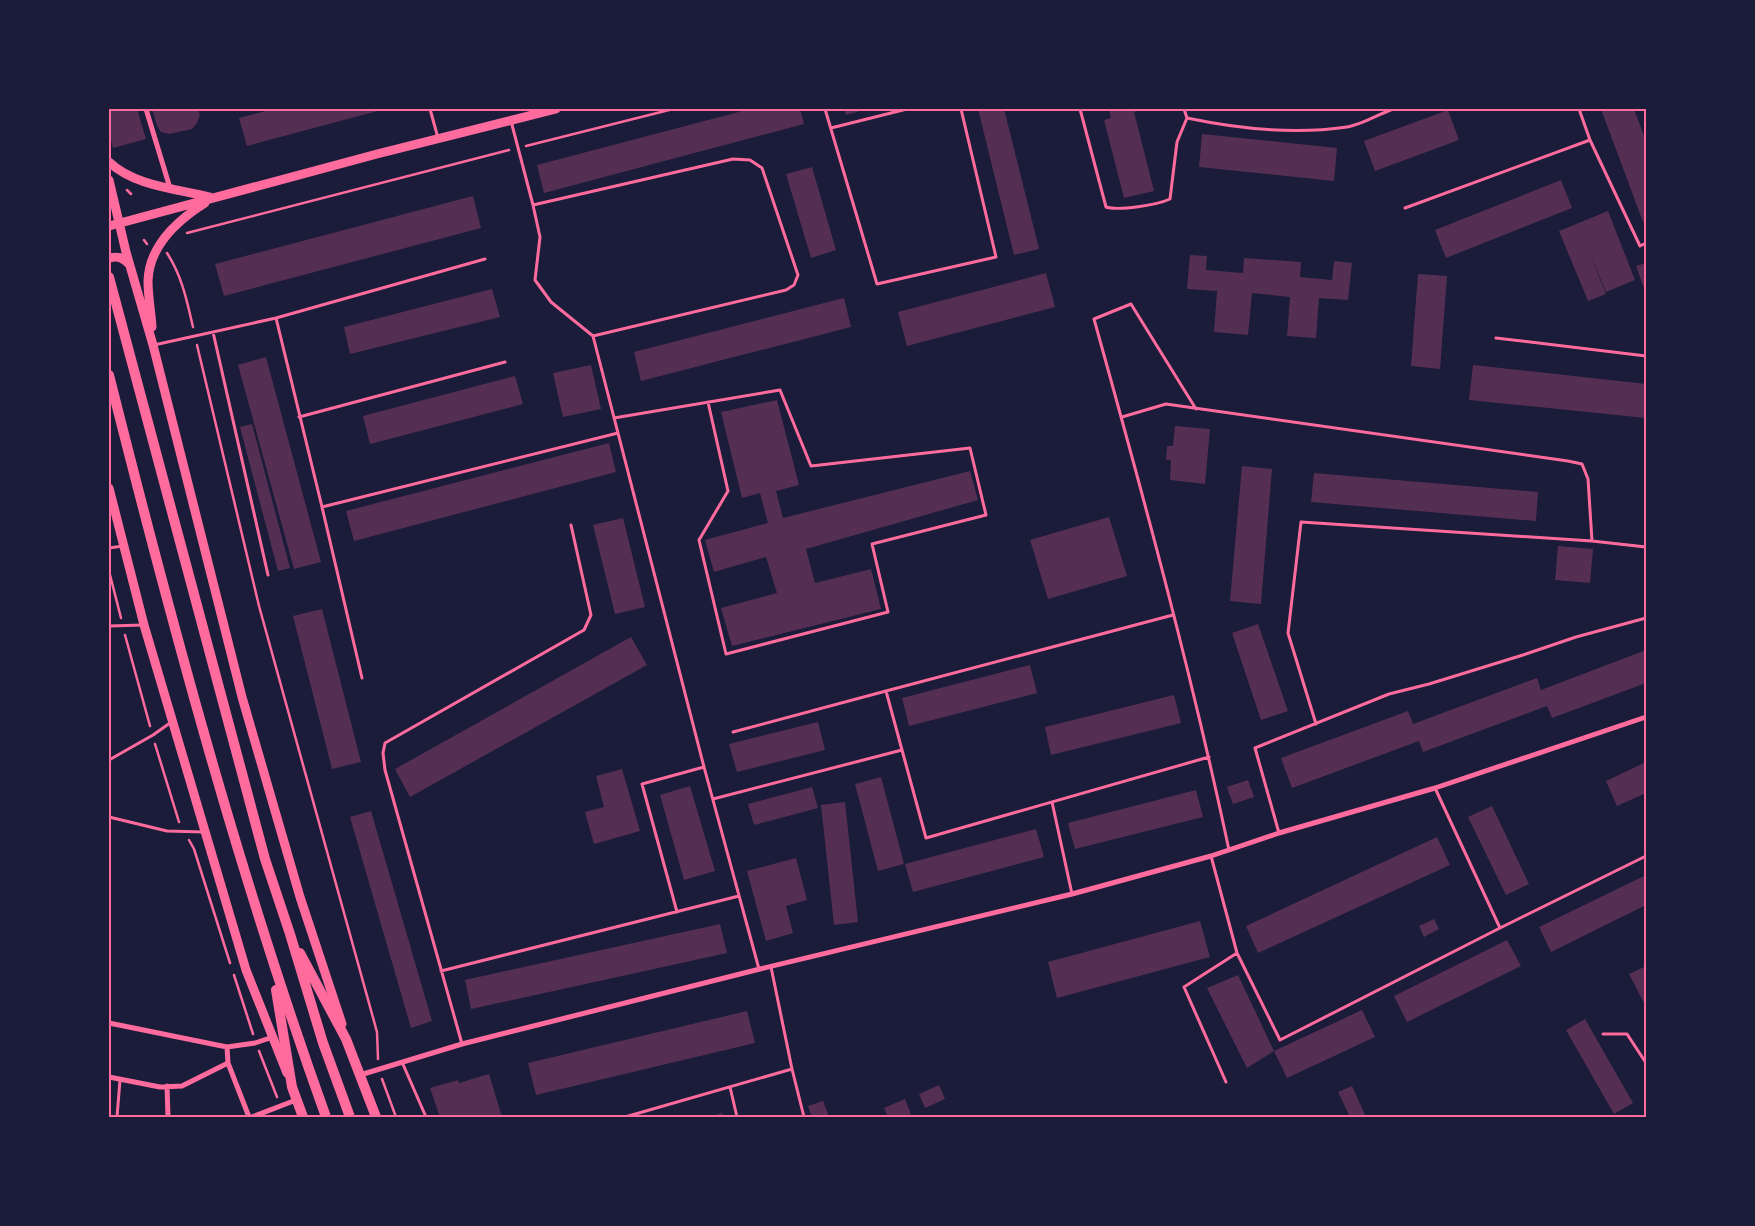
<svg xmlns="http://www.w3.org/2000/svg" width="1755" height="1226" font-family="Arial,sans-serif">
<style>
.building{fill:#542f53}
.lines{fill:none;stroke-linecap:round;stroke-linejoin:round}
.path{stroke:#ff6b9d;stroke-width:2.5}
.service{stroke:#ff6b9d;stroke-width:3}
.minor{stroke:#ff6b9d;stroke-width:5}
.secondary{stroke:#ff6b9d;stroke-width:9}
.primary{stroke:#ff6b9d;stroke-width:10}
.neatline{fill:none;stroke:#ff6b9d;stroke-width:2}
</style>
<rect width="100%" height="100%" fill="#1b1b3a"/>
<path class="building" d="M109,109H137L146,139L113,148L109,132Z
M152,109H198L200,115L197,123L192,129L169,134L161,132L157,126Z
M273,109H385L247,146L239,118Z
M750,109H800L804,124L544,193L537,165Z
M844,109H867L846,115Z
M978,109H1004L1039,249L1014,255Z
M1109,109H1143L1134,112L1154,191L1124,198L1104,120L1111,118Z
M1601,109H1634L1646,141V221L1643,222Z
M1448,110L1459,140L1375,171L1364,141Z
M1202,134L1337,148L1334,181L1199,167Z
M812,167L836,250L811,258L786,174Z
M1561,180L1572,208L1446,258L1435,230Z
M473,196L481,228L224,296L215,264Z
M1608,211L1635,280L1606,292L1586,244L1606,294L1588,301L1559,231Z
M1190,255L1207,256L1206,270L1243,273L1244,258L1301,262L1300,277L1332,280L1334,261L1352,263L1348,300L1319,298L1316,338L1287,336L1290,297L1252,293L1248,335L1214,332L1217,291L1187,289Z
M1646,263V294L1636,266Z
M1046,273L1055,307L907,346L898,312Z
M1418,274L1447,276L1440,369L1411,366Z
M492,289L500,317L350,354L344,327Z
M844,298L851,327L641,381L634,352Z
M266,357L321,562L294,569L238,365Z
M591,365L601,409L563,417L553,373Z
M1473,365L1646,384V418L1469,400Z
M515,376L523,404L370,444L363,416Z
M777,400L799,485L776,491L783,518L970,471L978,500L806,549L815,583L871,569L881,609L732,646L721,608L777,593L766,557L714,572L705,540L768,523L760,493L742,498L721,412Z
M252,424L290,568L278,571L240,427Z
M1175,426L1210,429L1205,484L1170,480L1171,460H1166L1167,446H1173Z
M609,443L616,472L354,541L346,511Z
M1242,466L1272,469L1261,604L1230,601Z
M1314,473L1538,492L1536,521L1311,502Z
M1109,517L1127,576L1048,599L1030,540Z
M623,518L645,607L615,614L593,525Z
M1558,546L1593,549L1590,583L1555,580Z
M322,609L361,762L332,769L293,616Z
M1258,624L1288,711L1261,720L1232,633Z
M631,637L647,665L410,797L395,769Z
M1646,650V683L1552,718L1547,706L1423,752L1419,741L1292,788L1281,758L1408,711L1413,724L1537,678L1541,690Z
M1030,665L1037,693L909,726L902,698Z
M1174,695L1181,723L1051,755L1045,727Z
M818,722L825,750L737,772L729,744Z
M1646,762V793L1617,806L1606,781Z
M622,769L640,831L594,844L585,812L604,807L596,776Z
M881,777L904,864L878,871L855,784Z
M1248,780L1254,797L1233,804L1227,787Z
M690,786L715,871L684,880L660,795Z
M812,787L818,808L754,825L748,804Z
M1196,790L1203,817L1075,849L1068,823Z
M845,802L858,922L834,925L821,805Z
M1492,806L1529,884L1506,895L1468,817Z
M371,811L432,1021L411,1028L350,817Z
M1036,829L1044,857L913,892L905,864Z
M1437,837L1450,865L1258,953L1246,926Z
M796,858L807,900L786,906L793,933L766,941L747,871Z
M1646,875V905L1551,952L1539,927Z
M1434,919L1439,929L1424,937L1419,926Z
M1200,921L1210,957L1057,998L1048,962Z
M720,924L727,953L471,1009L465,980Z
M1507,940L1521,966L1407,1022L1394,996Z
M1646,966V1005H1645L1629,974Z
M1238,975L1274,1051L1247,1068L1207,988Z
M1362,1010L1375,1037L1287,1078L1274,1051Z
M747,1011L755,1043L536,1095L528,1063Z
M1585,1019L1633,1103L1614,1114L1566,1030Z
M489,1074L502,1117H440L430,1088L458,1080L459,1083Z
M939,1085L945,1099L925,1108L919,1094Z
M1352,1086L1366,1117H1350L1338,1092Z
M905,1099L911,1114L904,1117H888L884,1108Z
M823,1101L829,1117H812L808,1106Z
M722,1113L724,1117H709Z"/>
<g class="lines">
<path class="path" d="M526,146L673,109
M127,190L131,194
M187,233L509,150
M144,240L147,244
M167,253C182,276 187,301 193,327
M197,345L259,606L377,1032L378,1059
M109,571L121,618
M125,635L150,726
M155,744L179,822
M189,840L194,849L230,963
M234,975L253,1034
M259,1051L277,1097
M382,1079L396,1117"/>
<path class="service" d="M430,109L438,138
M825,109L877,284L996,257L961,109
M1080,109L1106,207C1119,211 1157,205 1170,199L1177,142L1187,118L1184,109
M1579,109L1590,140L1640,246L1646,243
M1187,118C1239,129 1293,135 1347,127C1361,125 1379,114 1393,109
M511,121L533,205L540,237L535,280L551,302L593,336L704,767L759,969
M831,128L907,109
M533,205L733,159L750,160L762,168L798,275L794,285L786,290L593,336
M1405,208L1590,140
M276,318L485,259
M213,332L268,575
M1496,338L1646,356
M154,345L276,318L322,507L618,433
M1196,409L1131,304L1094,319C1143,495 1191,671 1229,850
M299,417L505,362
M1122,417L1166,404L1568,461L1582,464L1588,479L1592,541
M614,418L780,390L811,466L970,448L986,515L872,544L888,612L726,654L699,540L728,491L708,402
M322,507L362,678
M109,548L123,546
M109,626L143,625
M1316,724L1288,633L1301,522L1592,541L1646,547
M733,732L886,691
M902,750L926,838L1209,757
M109,760L153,735L170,723
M1435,788L1500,928
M713,799L902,750L886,691L1173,615
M1052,802L1072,894
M109,817L167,831L204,832
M1279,833L1255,748L1389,694L1429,684L1523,655L1576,637L1646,618
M1211,856L1237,953L1280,1040L1500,928L1646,856
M677,912L642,784L704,767
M771,967L792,1069L804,1117
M441,971L739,896
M1603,1034H1627L1646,1063
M462,1044L385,770L383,753L385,743L584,630L591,615L571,525
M402,1062L426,1117
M1226,1082L1184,987L1237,953
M730,1087L737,1117
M117,1117L120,1080
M625,1117L792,1069"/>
<path class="minor" d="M146,109L170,188
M109,1023L227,1047L255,1043L273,1037
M227,1047L228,1063L249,1117
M360,1075L462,1044L760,969L1072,894L1211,856L1279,833L1435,788L1646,717
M109,1077L160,1087L182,1086L228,1063
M167,1086L168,1117
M252,1117L296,1100"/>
<path class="secondary" d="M109,162C134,186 177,189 210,197
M109,180L126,252L153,345L242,697L300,897L342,1024
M109,226L377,154L556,109
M109,258C118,256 122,257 129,264
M152,327C151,312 148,296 148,281C149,246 178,220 205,203
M109,488L144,625L246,970L287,1073"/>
<path class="primary" d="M109,277L265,859L290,934L323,1043L350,1117
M109,375C172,625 239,875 326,1117
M300,953L346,1039L376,1117
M276,990L292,1087L303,1117"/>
</g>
<rect width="1755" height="1226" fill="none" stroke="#1b1b3a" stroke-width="220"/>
<rect x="110" y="110" width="1535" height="1006" class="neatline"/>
</svg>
